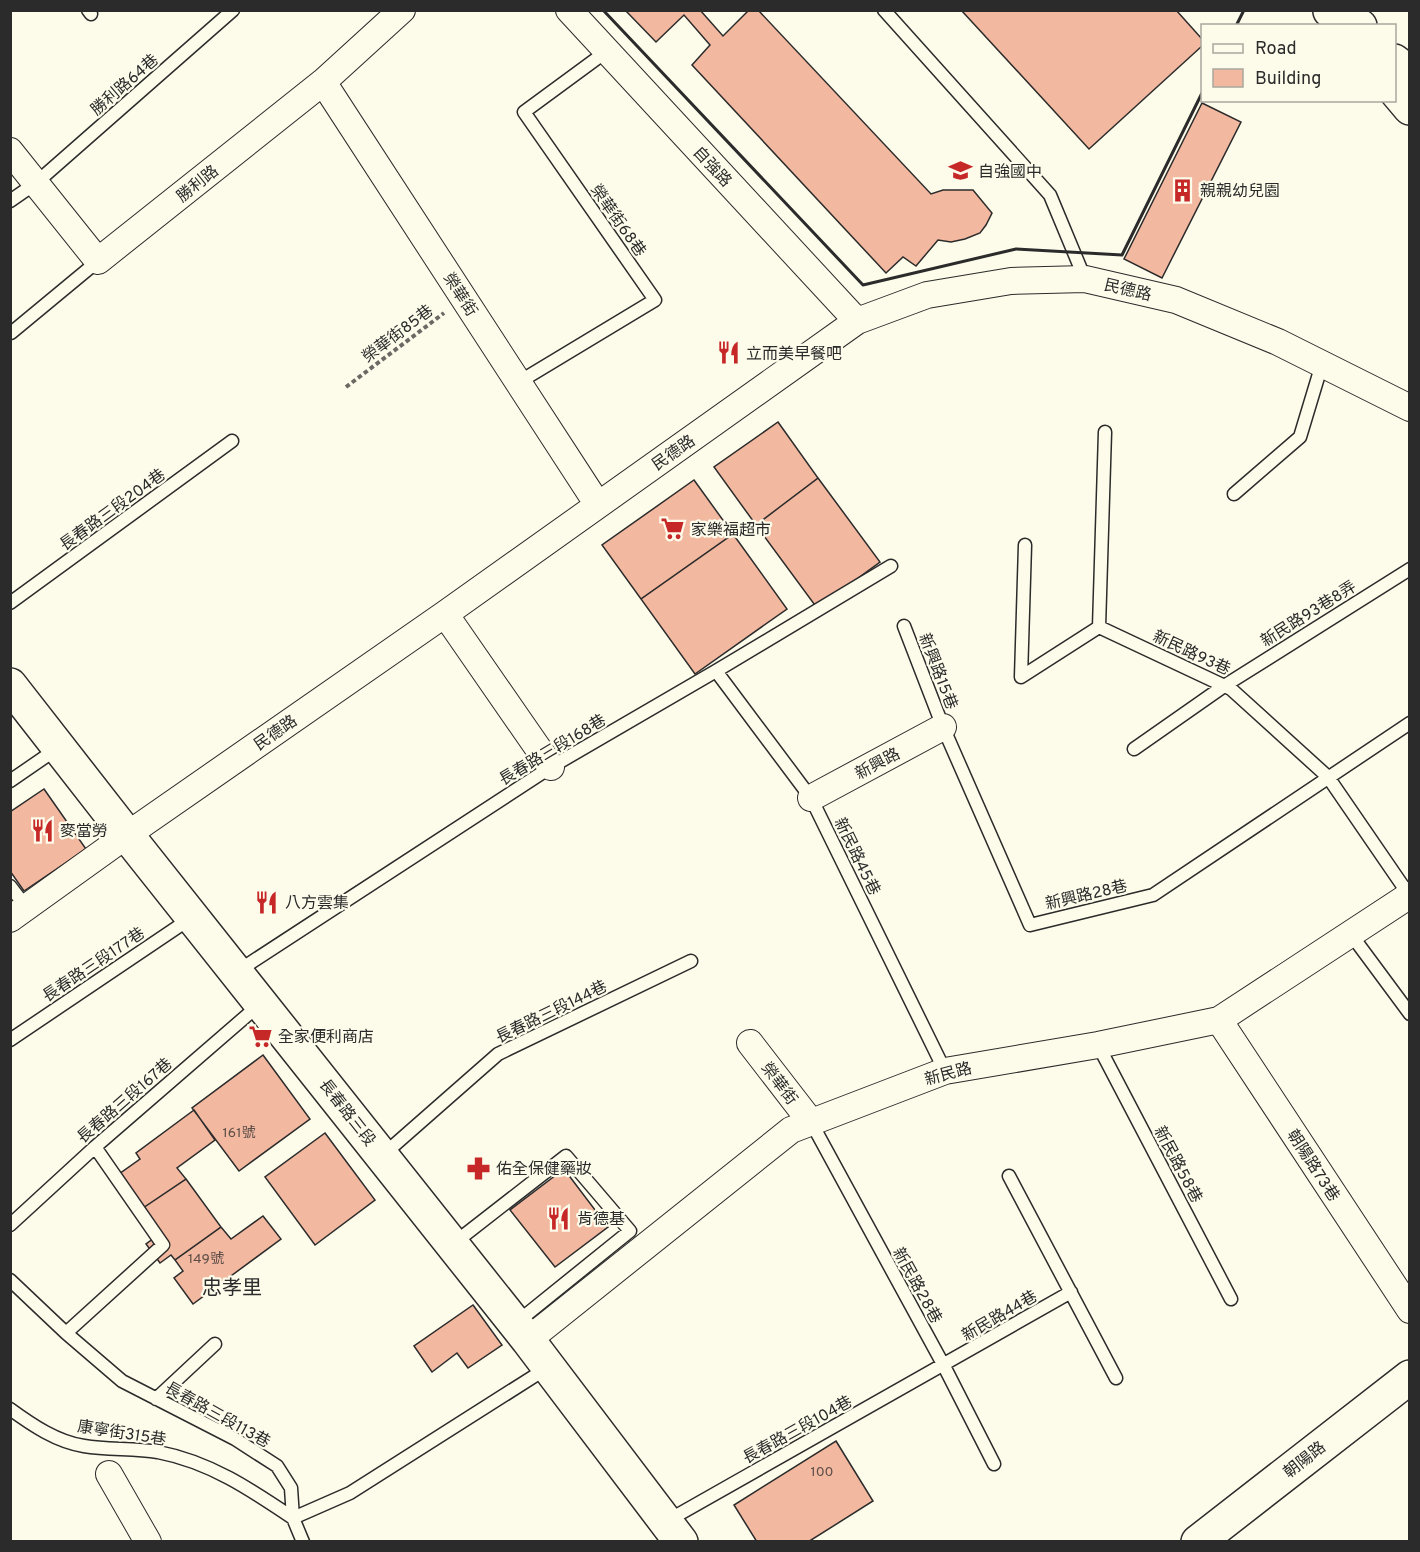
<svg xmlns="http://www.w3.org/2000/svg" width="1420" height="1552" font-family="Overpass,'Noto Sans TC',sans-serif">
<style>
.building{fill:#f2b8a0;stroke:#2b2b2b;stroke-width:1.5}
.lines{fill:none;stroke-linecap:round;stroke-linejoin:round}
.lane-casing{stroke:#2b2b2b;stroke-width:15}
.street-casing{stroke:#2b2b2b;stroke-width:28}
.secondary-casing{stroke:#2b2b2b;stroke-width:36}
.path{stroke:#6a6964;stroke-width:4;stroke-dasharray:4.5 3;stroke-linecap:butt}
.lane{stroke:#fdfbea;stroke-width:12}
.street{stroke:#fdfbea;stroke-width:26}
.secondary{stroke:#fdfbea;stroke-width:33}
.wall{stroke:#2b2b2b;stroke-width:3}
.labels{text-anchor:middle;stroke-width:4.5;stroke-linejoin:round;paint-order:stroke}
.number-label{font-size:14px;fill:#5d4e48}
.street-label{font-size:16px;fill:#2b2b2b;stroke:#fdfbea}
.poi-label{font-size:16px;fill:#2b2b2b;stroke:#fdfbea;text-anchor:start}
.quarter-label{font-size:20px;fill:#2b2b2b;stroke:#fdfbea}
</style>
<rect width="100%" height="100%" fill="#fdfbea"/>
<path class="building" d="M625,10H700L723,36L749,10H758L931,194L943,190H973L992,213L986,225L980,233L965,239L951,242L938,240L916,266L903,257L886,273L692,65L710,45L684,15L656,42Z
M961,10H1176L1202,39V46L1089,149Z
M1202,103L1241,122L1162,278L1124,259Z
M778,422L818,478L756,525L714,467Z
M818,478L880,562L817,608L756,525Z
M694,480L733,534L641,599L602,545Z
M733,534L787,609L695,674L641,599Z
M44,789L86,849L24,891L10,871V812Z
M263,1055L310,1119L239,1171L192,1108Z
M194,1110L215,1140L177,1168L186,1179L137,1212L112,1179L140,1159L136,1153Z
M325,1133L375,1200L315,1245L265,1177Z
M564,1169L608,1227L555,1267L510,1210Z
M186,1179L221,1227L175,1260L171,1255L160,1263L146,1244L161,1233L137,1212Z
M263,1216L281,1239L193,1304L174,1278L183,1271L175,1260L221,1227L231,1239Z
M473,1305L502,1345L468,1368L457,1353L432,1372L414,1346Z
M836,1441L873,1501L808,1542H757L734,1505Z"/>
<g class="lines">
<defs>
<path id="lane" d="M88,10L91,14
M884,10L1050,195L1085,279
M10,201L36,183L233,10
M11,333L98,261
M519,382L655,300L524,112L607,51
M1105,432L1099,627L1231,689L1328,777L1409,895
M1234,494L1300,437L1322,364
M1025,545L1021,677L1099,627
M10,603L232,441
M904,626L943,727L1030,925L1153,895L1410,723
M716,671L811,798L945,1071
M1134,749L1224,686L1410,569
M10,781L58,748
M10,886L26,907
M1350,933L1410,1014
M238,971L551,767L716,671L891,566
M10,1040L191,918
M1098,1045L1231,1299
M811,1122L944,1366L994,1464
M383,1155L498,1054L691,961
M1009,1176L1116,1378
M10,1225L95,1147L259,1005
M453,1244L566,1156L630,1231L516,1323
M10,1280L66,1333L122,1381L235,1439L277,1466L291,1488L293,1518L303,1542
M66,1333L163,1245L95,1147
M156,1399L215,1344
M10,1409C32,1425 57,1442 84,1446C108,1450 133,1448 158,1452C210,1462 250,1489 293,1518
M293,1518L350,1493L547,1368
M667,1521L1071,1292"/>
<path id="street" d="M569,10L857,321
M323,82L598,505
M10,151L98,261L323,82L402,10
M445,614L551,767
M811,798L943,727
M10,919L127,835L445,614L857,321L927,295L1011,281L1085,279L1176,300L1278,342L1410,408
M1219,1020L1410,1310
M750,1043L811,1122
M528,1340L791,1130L945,1071L1098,1045L1219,1020L1410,895
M109,1474L148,1542"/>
<path id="secondary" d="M1330,11L1360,26
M1394,61L1410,73
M1394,89L1410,108
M10,685L127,835L528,1340L681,1542
M1198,1542L1410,1377"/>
</defs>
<use href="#lane" class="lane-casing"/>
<use href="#street" class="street-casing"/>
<use href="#secondary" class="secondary-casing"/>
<path class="path" d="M346,387L444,313"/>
<use href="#lane" class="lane"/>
<use href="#street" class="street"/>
<use href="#secondary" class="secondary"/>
<path class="wall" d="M603,10L863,285L1016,249L1122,255L1202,93
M1236,26L1244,10"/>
</g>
<defs>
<symbol id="school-bare" viewBox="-9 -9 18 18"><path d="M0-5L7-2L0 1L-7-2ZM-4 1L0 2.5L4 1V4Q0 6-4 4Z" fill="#c62828" stroke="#fdfbea" stroke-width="2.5" paint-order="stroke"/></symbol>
<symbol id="building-bare" viewBox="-9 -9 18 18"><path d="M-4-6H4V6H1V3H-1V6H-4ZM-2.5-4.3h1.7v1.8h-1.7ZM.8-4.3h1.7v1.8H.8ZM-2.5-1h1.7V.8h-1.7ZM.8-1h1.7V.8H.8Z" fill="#c62828" stroke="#fdfbea" stroke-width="2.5" paint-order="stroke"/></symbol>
<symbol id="restaurant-bare" viewBox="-9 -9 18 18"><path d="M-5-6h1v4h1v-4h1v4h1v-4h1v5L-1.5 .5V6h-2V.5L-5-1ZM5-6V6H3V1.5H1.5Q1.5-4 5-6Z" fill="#c62828" stroke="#fdfbea" stroke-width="2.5" paint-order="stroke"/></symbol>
<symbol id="supermarket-bare" viewBox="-9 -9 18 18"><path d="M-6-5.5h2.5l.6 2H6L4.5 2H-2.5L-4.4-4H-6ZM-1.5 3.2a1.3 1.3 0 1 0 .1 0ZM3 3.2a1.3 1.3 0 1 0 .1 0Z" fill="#c62828" stroke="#fdfbea" stroke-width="2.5" paint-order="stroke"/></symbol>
<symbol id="pharmacy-bare" viewBox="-9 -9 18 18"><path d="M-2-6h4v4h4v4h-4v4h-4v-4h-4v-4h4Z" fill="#c62828" stroke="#fdfbea" stroke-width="2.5" paint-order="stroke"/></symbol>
</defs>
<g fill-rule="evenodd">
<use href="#school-bare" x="944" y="154" width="33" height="33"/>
<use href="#building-bare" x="1166" y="174" width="33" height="33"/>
<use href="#restaurant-bare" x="712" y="336" width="33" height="33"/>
<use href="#supermarket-bare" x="656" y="512" width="33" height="33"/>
<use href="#restaurant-bare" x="26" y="814" width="33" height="33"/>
<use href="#restaurant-bare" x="250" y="886" width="33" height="33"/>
<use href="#supermarket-bare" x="244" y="1020" width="33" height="33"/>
<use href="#pharmacy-bare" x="462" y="1152" width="33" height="33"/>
<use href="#restaurant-bare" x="542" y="1202" width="33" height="33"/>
</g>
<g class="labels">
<g class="number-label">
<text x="239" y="1137">161號</text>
<text x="206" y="1263">149號</text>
<text x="822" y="1476">100</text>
</g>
<g class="street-label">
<text transform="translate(124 84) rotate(-41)" y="6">勝利路64巷</text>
<text transform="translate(713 166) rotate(47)" y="6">自強路</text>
<text transform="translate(197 183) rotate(-39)" y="6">勝利路</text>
<text transform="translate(619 220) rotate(55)" y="6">榮華街68巷</text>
<text transform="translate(1128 289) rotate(13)" y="6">民德路</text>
<text transform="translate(461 294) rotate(57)" y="6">榮華街</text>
<text transform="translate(397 333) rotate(-37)" y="6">榮華街85巷</text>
<text transform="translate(673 452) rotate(-35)" y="6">民德路</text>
<text transform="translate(112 509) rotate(-36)" y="6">長春路三段204巷</text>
<text transform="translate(1308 613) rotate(-32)" y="6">新民路93巷8弄</text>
<text transform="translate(1192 652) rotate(25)" y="6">新民路93巷</text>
<text transform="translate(939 671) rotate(69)" y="6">新興路15巷</text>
<text transform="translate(275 732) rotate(-35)" y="6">民德路</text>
<text transform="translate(552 749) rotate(-31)" y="6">長春路三段168巷</text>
<text transform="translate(877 763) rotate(-28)" y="6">新興路</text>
<text transform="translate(858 856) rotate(64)" y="6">新民路45巷</text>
<text transform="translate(1086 894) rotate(-13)" y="6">新興路28巷</text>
<text transform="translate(93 964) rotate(-34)" y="6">長春路三段177巷</text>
<text transform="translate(551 1011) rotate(-26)" y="6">長春路三段144巷</text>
<text transform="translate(948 1073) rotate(-15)" y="6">新民路</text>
<text transform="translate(780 1083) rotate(53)" y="6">榮華街</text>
<text transform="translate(124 1100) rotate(-41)" y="6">長春路三段167巷</text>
<text transform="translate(348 1112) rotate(52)" y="6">長春路三段</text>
<text transform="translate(1179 1164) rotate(62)" y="6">新民路58巷</text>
<text transform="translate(1314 1165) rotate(57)" y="6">朝陽路73巷</text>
<text transform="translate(918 1285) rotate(61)" y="6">新民路28巷</text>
<text transform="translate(999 1315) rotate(-30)" y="6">新民路44巷</text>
<text transform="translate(218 1414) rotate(29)" y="6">長春路三段113巷</text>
<text transform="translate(797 1429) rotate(-29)" y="6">長春路三段104巷</text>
<text transform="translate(122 1432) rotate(9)" y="6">康寧街315巷</text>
<text transform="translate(1304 1459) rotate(-38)" y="6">朝陽路</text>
</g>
<g class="poi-label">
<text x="978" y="177">自強國中</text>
<text x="1200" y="196">親親幼兒園</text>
<text x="746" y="359">立而美早餐吧</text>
<text x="691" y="535">家樂福超市</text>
<text x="60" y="836">麥當勞</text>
<text x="285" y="908">八方雲集</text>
<text x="278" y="1042">全家便利商店</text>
<text x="496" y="1174">佑全保健藥妝</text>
<text x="577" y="1224">肯德基</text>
</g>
<g class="quarter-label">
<text x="232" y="1294">忠孝里</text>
</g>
</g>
<rect width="1420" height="1552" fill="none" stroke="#2b2b2b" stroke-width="24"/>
<rect x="1201" y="24" width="195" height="78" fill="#fdfbea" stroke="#a9a89e" stroke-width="1.5"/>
<rect x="1213" y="44" width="30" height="9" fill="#fdfbea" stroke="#a9a89e" stroke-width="1.5"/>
<text x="1255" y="54" font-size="18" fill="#2b2b2b">Road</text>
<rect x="1213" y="69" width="30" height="18" fill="#f2b8a0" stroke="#a9a89e" stroke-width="1.5"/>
<text x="1255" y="84" font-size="18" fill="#2b2b2b">Building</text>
</svg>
